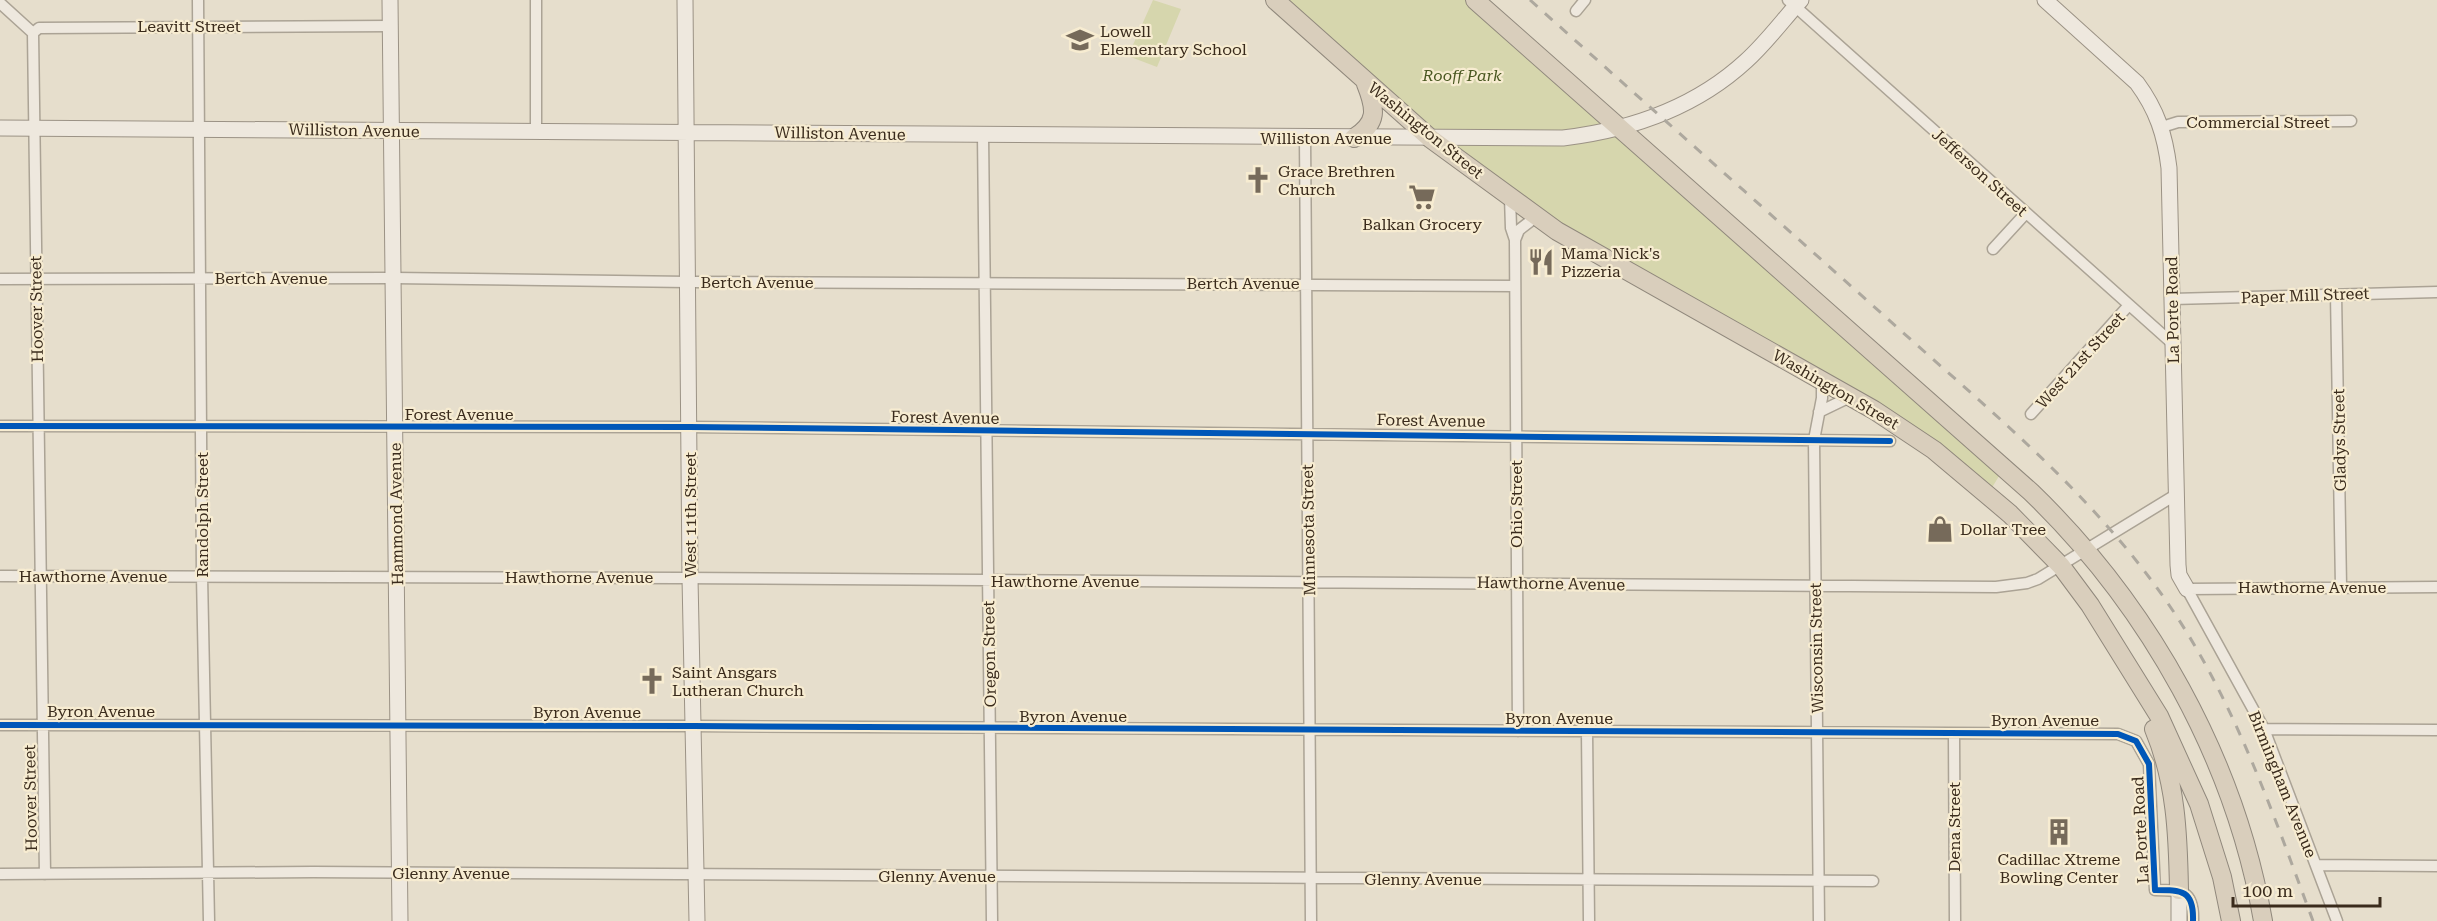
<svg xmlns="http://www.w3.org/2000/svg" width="2437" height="921" font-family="'Roboto Serif',serif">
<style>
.green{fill:#d6d6ad}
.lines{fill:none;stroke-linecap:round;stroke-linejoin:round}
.street-casing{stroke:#aba395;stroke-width:13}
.secondary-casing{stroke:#9b9285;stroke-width:17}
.highway-casing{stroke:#90887c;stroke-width:20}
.street{stroke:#eee8de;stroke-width:10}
.secondary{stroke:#eee8de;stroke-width:15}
.highway{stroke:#d9cebc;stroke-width:18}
.rail{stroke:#ada89e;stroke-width:3;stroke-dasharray:10 10;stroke-linecap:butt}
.cycleway-casing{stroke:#f7ecd1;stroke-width:10}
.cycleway{stroke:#0057b8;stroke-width:6}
.labels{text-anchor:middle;stroke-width:4.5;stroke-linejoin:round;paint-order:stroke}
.street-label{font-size:16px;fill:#3a2b1c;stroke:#f7ecd1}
.poi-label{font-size:16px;fill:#3a2b1c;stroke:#f7ecd1;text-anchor:start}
.park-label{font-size:16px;font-style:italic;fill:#4a5822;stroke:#f7ecd1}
</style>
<rect width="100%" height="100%" fill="#e6decc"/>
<path class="green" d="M1153,0L1181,9L1157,67L1128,56Z
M1276,0H1481L2004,468L1988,494L1934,450L1557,231Z"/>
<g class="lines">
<defs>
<path id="street" d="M198,0L202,576L209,921
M1788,0L2173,344
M0,3L33,33
M1576,11L1585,0
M33,33L45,874
M33,33L39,28L391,26
M2162,127L2178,122L2351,121
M536,131V0
M983,135L992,921
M1305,138L1311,921
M1510,197L1511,228L1515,240L1518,731
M1515,240L1519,230L1537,216
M1993,249L2026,213
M0,279L394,278L688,282L1515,286
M2336,294L2341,586
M2172,299L2437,292
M1819,412L1850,397
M2031,414L2129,305
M0,426L689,427L1890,441
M0,576L680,578L1996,587L2027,583L2038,579L2177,494
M2187,589L2264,729L2337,921
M2187,589L2437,587
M0,725L693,726L2118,734L2136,741L2149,764L2155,890C2182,890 2194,890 2193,921
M2264,729L2437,730
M1587,731L1589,921
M1954,734L1955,921
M2316,865L2437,866
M0,874L313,872L1873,881
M1819,921L1814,440L1822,398V381"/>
<path id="secondary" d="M390,0L400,921
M685,0L690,578L697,921
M2045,0L2137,83C2157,110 2165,135 2169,168L2178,565L2179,575L2187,589
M0,128L1563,138C1630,130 1695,108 1746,61C1766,43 1783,20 1801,0
M2179,890V921"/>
<path id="highway" d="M1275,0L1431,139L1557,231L1874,410L1934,450L2010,514L2061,566L2090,605L2159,716L2199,804L2222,877L2231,921
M1475,0L2031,492C2149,606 2235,759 2263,921
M1354,138C1378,123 1376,109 1366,84
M2154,729C2176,782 2178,834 2179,890"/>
</defs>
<use href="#street" class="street-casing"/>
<use href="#secondary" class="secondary-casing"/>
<use href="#highway" class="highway-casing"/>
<use href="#street" class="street"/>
<use href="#secondary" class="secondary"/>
<use href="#highway" class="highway"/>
<path class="rail" d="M1530,0C1653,110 1776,219 1899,329C1995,415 2093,495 2167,602C2234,699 2272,811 2313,921"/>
<defs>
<path id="cycleway" d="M0,426L689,427L1890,441
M0,725L693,726L2118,734L2136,741L2149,764L2155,890C2182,890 2194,890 2193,921"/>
</defs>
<use href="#cycleway" class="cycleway-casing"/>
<use href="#cycleway" class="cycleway"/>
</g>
<defs>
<symbol id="school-bare" viewBox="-9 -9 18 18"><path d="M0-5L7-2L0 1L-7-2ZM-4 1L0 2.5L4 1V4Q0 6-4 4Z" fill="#766a5a" stroke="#f7ecd1" stroke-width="2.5" paint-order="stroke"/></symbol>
<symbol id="church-bare" viewBox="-9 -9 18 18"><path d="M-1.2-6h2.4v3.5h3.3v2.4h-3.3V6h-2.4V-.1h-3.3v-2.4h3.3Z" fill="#766a5a" stroke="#f7ecd1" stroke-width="2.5" paint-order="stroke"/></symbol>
<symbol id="supermarket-bare" viewBox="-9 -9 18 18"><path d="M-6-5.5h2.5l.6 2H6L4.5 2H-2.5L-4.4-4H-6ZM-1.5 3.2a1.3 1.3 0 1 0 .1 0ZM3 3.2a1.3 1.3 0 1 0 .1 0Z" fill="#766a5a" stroke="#f7ecd1" stroke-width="2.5" paint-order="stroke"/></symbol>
<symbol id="restaurant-bare" viewBox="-9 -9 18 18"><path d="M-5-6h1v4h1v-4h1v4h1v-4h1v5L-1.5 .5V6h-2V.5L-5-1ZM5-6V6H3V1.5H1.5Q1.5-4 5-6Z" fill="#766a5a" stroke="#f7ecd1" stroke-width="2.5" paint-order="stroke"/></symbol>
<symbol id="shop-bare" viewBox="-9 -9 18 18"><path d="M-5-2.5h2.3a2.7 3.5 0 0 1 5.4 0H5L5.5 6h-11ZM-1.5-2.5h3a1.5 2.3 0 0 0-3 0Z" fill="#766a5a" stroke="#f7ecd1" stroke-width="2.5" paint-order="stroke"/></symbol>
<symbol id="building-bare" viewBox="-9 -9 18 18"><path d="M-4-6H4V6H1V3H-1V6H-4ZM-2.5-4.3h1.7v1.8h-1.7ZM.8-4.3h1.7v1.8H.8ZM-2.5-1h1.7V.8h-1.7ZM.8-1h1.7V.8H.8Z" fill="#766a5a" stroke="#f7ecd1" stroke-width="2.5" paint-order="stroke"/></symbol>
</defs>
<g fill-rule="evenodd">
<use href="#school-bare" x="1061" y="21" width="38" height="38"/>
<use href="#church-bare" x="1239" y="161" width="38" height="38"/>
<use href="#supermarket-bare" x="1403" y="178" width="38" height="38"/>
<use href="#restaurant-bare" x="1522" y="243" width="38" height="38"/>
<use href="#shop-bare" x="1921" y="510" width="38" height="38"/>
<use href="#church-bare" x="633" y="662" width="38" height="38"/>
<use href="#building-bare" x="2040" y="813" width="38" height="38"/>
</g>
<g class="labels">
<g class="street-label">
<text x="189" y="32">Leavitt Street</text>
<text x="2258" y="128">Commercial Street</text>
<text transform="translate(354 130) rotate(1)" y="6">Williston Avenue</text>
<text transform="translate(1426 130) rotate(39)" y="6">Washington Street</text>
<text transform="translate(840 133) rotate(1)" y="6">Williston Avenue</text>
<text x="1326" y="144">Williston Avenue</text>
<text transform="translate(1980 172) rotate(42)" y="6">Jefferson Street</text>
<text x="271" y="284">Bertch Avenue</text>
<text x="757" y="288">Bertch Avenue</text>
<text x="1243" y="289">Bertch Avenue</text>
<text transform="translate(2305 295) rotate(-2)" y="6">Paper Mill Street</text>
<text transform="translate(36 309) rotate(-91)" y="6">Hoover Street</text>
<text transform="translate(2172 310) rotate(-91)" y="6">La Porte Road</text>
<text transform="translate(2080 360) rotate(-48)" y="6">West 21st Street</text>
<text transform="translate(1836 389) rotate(30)" y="6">Washington Street</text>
<text x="459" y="420">Forest Avenue</text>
<text transform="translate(945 417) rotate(1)" y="6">Forest Avenue</text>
<text transform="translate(1431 420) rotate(1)" y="6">Forest Avenue</text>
<text transform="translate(2339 440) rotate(-91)" y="6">Gladys Street</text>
<text transform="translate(1516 504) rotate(-90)" y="6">Ohio Street</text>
<text transform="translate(396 514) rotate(-91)" y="6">Hammond Avenue</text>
<text transform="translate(202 515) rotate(-90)" y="6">Randolph Street</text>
<text transform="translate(690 515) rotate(-90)" y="6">West 11th Street</text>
<text transform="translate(1308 530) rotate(-91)" y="6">Minnesota Street</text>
<text x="93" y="582">Hawthorne Avenue</text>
<text x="579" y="583">Hawthorne Avenue</text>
<text x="1065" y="587">Hawthorne Avenue</text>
<text transform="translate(1551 583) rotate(1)" y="6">Hawthorne Avenue</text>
<text x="2312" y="593">Hawthorne Avenue</text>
<text transform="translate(1816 648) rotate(-91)" y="6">Wisconsin Street</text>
<text transform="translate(989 654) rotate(-91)" y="6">Oregon Street</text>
<text x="101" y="717">Byron Avenue</text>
<text x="587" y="718">Byron Avenue</text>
<text x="1073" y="722">Byron Avenue</text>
<text x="1559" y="724">Byron Avenue</text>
<text x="2045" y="726">Byron Avenue</text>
<text transform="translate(2283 784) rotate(68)" y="6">Birmingham Avenue</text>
<text transform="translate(30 798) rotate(-91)" y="6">Hoover Street</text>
<text transform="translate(1954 827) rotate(-90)" y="6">Dena Street</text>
<text transform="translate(2140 830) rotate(-93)" y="6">La Porte Road</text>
<text x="451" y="879">Glenny Avenue</text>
<text x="937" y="882">Glenny Avenue</text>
<text x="1423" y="885">Glenny Avenue</text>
</g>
<g class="poi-label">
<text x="1100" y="37">Lowell<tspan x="1100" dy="18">Elementary School</tspan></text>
<text x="1278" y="177">Grace Brethren<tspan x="1278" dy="18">Church</tspan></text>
<text x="1422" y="230" text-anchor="middle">Balkan Grocery</text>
<text x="1561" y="259">Mama Nick's<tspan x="1561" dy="18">Pizzeria</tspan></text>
<text x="1960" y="535">Dollar Tree</text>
<text x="672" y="678">Saint Ansgars<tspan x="672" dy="18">Lutheran Church</tspan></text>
<text x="2059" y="865" text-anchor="middle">Cadillac Xtreme<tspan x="2059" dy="18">Bowling Center</tspan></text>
</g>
<g class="park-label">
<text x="1462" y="81">Rooff Park</text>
</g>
</g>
<path d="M2233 897v9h147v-9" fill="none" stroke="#3a2b1c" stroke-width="3"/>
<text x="2242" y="897" font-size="18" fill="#3a2b1c" stroke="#f7ecd1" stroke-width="4.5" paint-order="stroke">100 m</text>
</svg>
